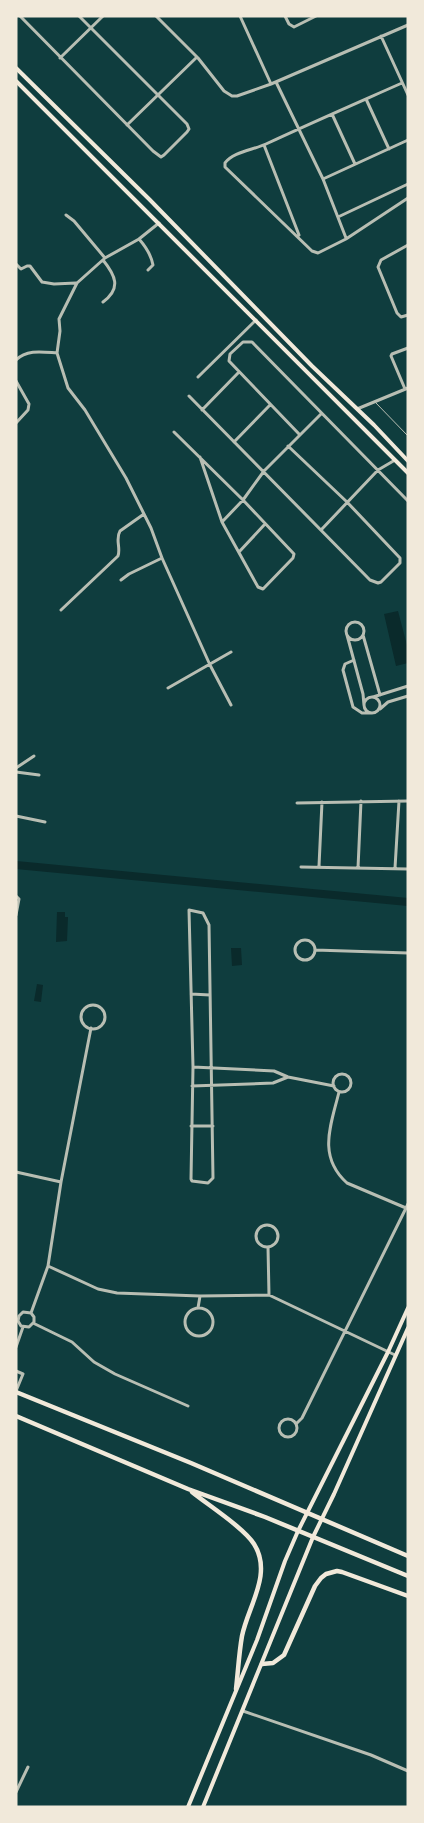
<svg xmlns="http://www.w3.org/2000/svg" width="424" height="1823" font-family="Manrope,sans-serif">
<style>
.water{fill:#0a2a2b}
.lines{fill:none;stroke-linecap:round;stroke-linejoin:round}
.canal{stroke:#0a2a2b;stroke-width:8}
.service{stroke:#b8beb3;stroke-width:1}
.minor{stroke:#b8beb3;stroke-width:3}
.secondary{stroke:#f1e9da;stroke-width:4}
.primary{stroke:#f1e9da;stroke-width:4.5}
</style>
<rect width="100%" height="100%" fill="#0f3d3e"/>
<path class="water" d="M398,611L408,649V663L396,666L384,614Z
M57,912H65V917H68L67,941L56,942Z
M231,948H241L242,965L232,966Z
M37,984L43,985L41,1002L34,1001Z"/>
<g class="lines">
<path class="canal" d="M16,865L408,902"/>
<path class="service" d="M375,402L408,436"/>
<path class="minor" d="M20,16L153,151L161,157L164,155L187,132L189,129L187,124L79,16
M156,16L198,58L224,91L232,96H237L271,84L408,25
M240,16L271,84
M285,16L289,24L294,27L316,16
M381,36L408,95
M60,58L103,16
M276,82L323,179L346,238
M402,83C357,103 311,123 266,144C253,150 233,152 225,163V167L312,251L318,253L346,239L408,198
M366,99L389,149
M332,114L355,164
M127,125L197,57
M264,145L299,235
M323,179L408,140
M66,215L74,221L105,258
M338,217L408,184
M159,223L139,239L105,258L77,283L59,319L60,331L57,353L68,388L85,410L126,478L151,528L162,558L210,665L231,705
M139,239C146,247 151,254 153,265L148,270
M408,245L381,260L378,267L397,313L401,317L408,315
M16,264L21,269L27,266H30L42,282L54,284L76,283
M103,302C122,288 115,275 103,260
M16,360C27,349 43,352 57,353
M198,377L256,320
M16,381L29,404L28,410L16,423
M405,389L391,356L392,354L408,348
M189,396L370,580L378,583L381,582L400,563V558L347,502L288,446
M357,409L408,388
M202,410L239,372
M174,432L243,500L294,554L293,558L263,589L258,587L222,522L200,457
M300,435L229,361L230,354L243,342H252L408,501
M234,442L270,405
M222,522L243,500L264,471L321,414
M321,530L378,470L395,460
M239,552L265,524
M121,580L129,574L162,558
M61,610L118,556C121,548 115,539 120,531L144,514
M346 631a9 9 0 1 1 18 0a9 9 0 1 1-18 0Z
M347,635L363,694L364,705
M363,635L380,695
M354,660L345,664L343,670L353,707L362,713H371
M168,688L231,652
M364 705a8 8 0 1 1 16 0a8 8 0 1 1-16 0Z
M373,697L408,686
M380,709L388,702L408,696
M16,768L34,756
M16,772L39,775
M297,803L408,801
M16,816L45,822
M319,866L322,802
M301,867L408,869
M358,868L361,801
M395,868L399,801
M16,896L19,899L16,915
M189,910L203,913L209,925L213,1178L208,1183L192,1181L191,1179L193,1067Z
M295 950a10 10 0 1 1 20 0a10 10 0 1 1-20 0Z
M315,950L408,953
M191,994L210,995
M81 1017a12 12 0 1 1 24 0a12 12 0 1 1-24 0Z
M193,1067L274,1071L288,1077L334,1086
M333 1083a9 9 0 1 1 18 0a9 9 0 1 1-18 0Z
M192,1086L273,1083L288,1077
M339,1092C331,1125 317,1156 347,1183L406,1208
M191,1126H213
M16,1172L61,1182
M256 1236a11 11 0 1 1 22 0a11 11 0 1 1-22 0Z
M268,1247L269,1295
M48,1266L98,1289L117,1293L200,1296L269,1295L395,1355
M185 1322a14 14 0 1 1 28 0a14 14 0 1 1-28 0Z
M198,1308L200,1296
M31,1313L23,1312L19,1316L18,1321L21,1326L29,1327L34,1322V1317L31,1313L48,1266L61,1182L91,1028
M33,1323L72,1342L94,1362L115,1374L188,1406
M16,1347L23,1327
M16,1371L23,1374L16,1391
M279 1428a9 9 0 1 1 18 0a9 9 0 1 1-18 0Z
M296,1424L302,1418L408,1204
M243,1711L371,1755L408,1771
M16,1792L28,1767"/>
<path class="secondary" d="M16,68L150,200L312,366L374,425L408,461
M16,81L408,473
M188,1807L257,1640L285,1561L298,1531L388,1352L408,1308
M203,1807L313,1537L334,1494L408,1328"/>
<path class="primary" d="M16,1392L191,1463L408,1556
M16,1416L188,1489L265,1517L408,1576
M192,1492C208,1505 244,1528 254,1544C273,1574 248,1606 242,1636C239,1653 238,1672 236,1689
M262,1664L273,1663L284,1655L315,1586L321,1578L326,1574L337,1571L342,1572L408,1596"/>
</g>
<rect width="424" height="1823" fill="none" stroke="#f1e9da" stroke-width="35"/>
</svg>
